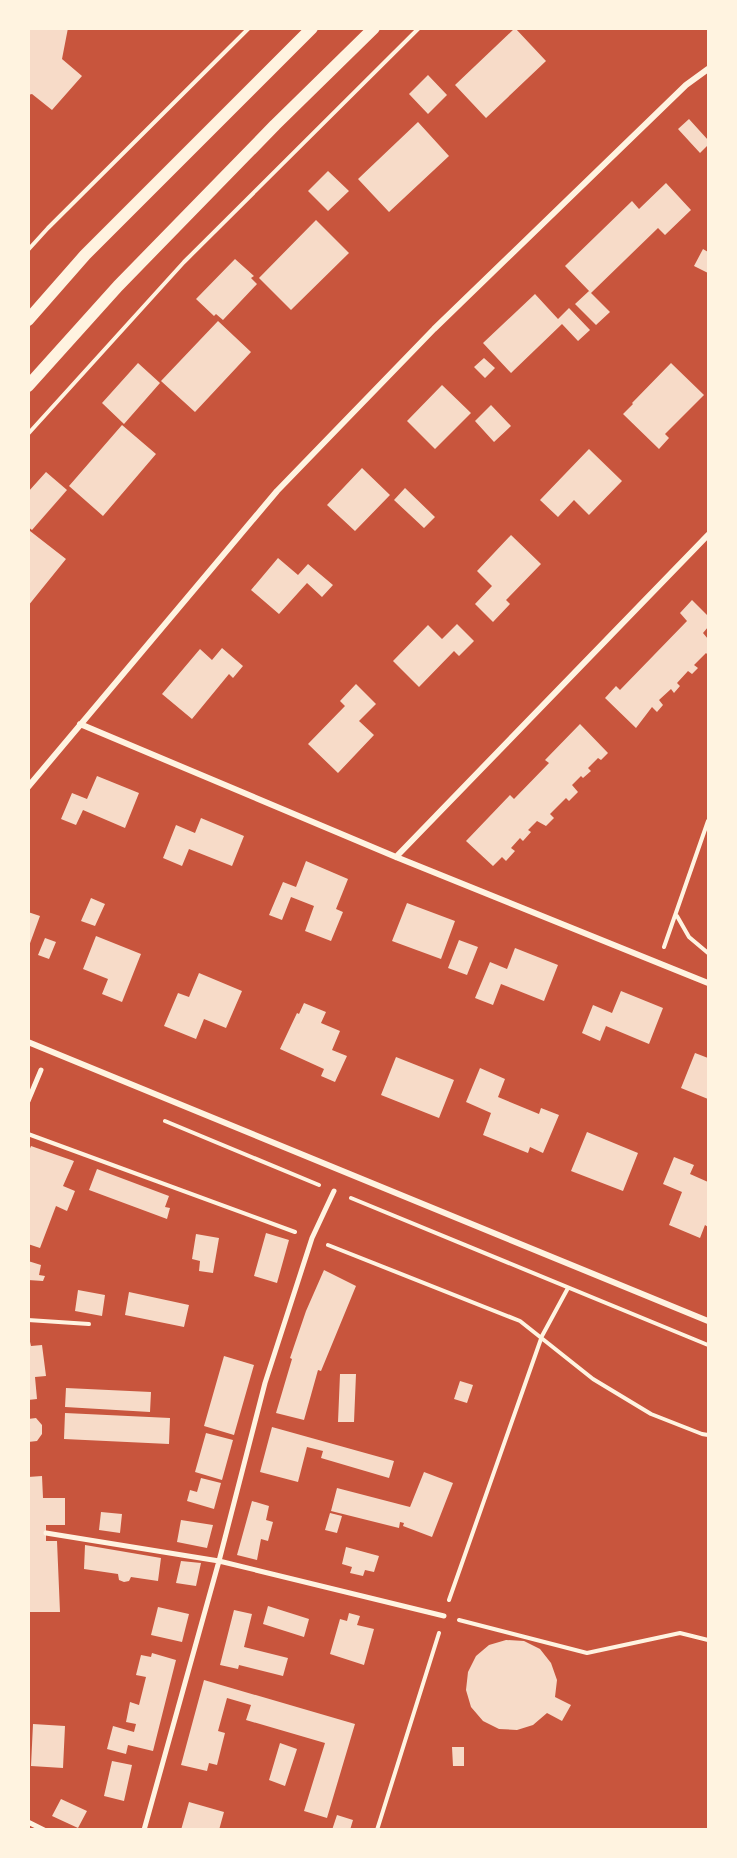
<svg xmlns="http://www.w3.org/2000/svg" width="737" height="1858" font-family="'Fira Sans',sans-serif">
<style>
.building{fill:#f7dbc8}
.lines{fill:none;stroke-linecap:round;stroke-linejoin:round}
.path{stroke:#fff3e0;stroke-width:4}
.pedestrian{stroke:#fff3e0;stroke-width:5}
.minor{stroke:#fff3e0;stroke-width:6}
.secondary{stroke:#fff3e0;stroke-width:12}
</style>
<rect width="100%" height="100%" fill="#c8553d"/>
<path class="building" d="M28,28H68L62,59L82,76L52,110L32,94L28,95Z
M515,28L546,61L486,118L455,85Z
M428,75L447,95L428,114L409,94Z
M689,119L708,140V145L700,153L678,129Z
M418,122L449,156L389,212L358,179Z
M328,171L349,191L328,211L308,191Z
M666,183L691,210L665,235L658,228L591,293L565,266L632,201L639,209Z
M316,220L349,253L291,310L259,278Z
M703,249L708,252V273L694,266Z
M235,259L254,276L251,278L257,284L223,320L216,314L214,316L196,299Z
M589,291L610,312L596,325L575,304Z
M535,294L558,319L569,308L590,330L578,341L562,324L511,373L483,343Z
M218,321L251,352L195,412L161,381Z
M484,358L495,368L485,378L474,367Z
M138,363L160,383L124,424L102,403Z
M671,363L704,395L665,434L669,438L659,449L623,414L633,404L632,403Z
M442,385L471,413L435,449L407,421Z
M491,405L511,426L494,442L475,421Z
M122,425L156,454L103,516L69,486Z
M589,449L622,481L589,515L574,500L558,517L540,500Z
M362,468L390,495L355,531L327,505Z
M46,472L67,490L32,530L28,527V492Z
M405,488L435,517L424,528L394,500Z
M30,531L66,559L28,606V533Z
M511,535L541,564L506,600L510,604L493,622L475,604L492,586L477,571Z
M278,558L298,575L308,564L333,585L322,597L307,583L279,614L251,590Z
M692,600L708,616V627L703,633L708,639V655L706,653L694,665L698,668L692,674L688,671L677,683L680,686L674,693L671,689L659,700L663,705L657,712L652,707L636,728L605,698L616,686L620,690L687,621L680,613Z
M457,624L474,641L459,656L454,651L419,687L393,661L428,625L442,639Z
M222,648L243,666L233,678L229,674L192,719L162,694L200,649L212,660Z
M356,684L376,704L359,721L374,735L338,773L308,744L345,706L340,701Z
M580,724L608,753L601,760L598,758L588,768L591,771L583,778L581,776L572,785L578,792L569,801L566,798L550,814L554,818L546,826L537,821L528,830L531,832L523,841L520,838L511,848L515,851L506,861L502,857L493,866L466,841L510,795L514,799L549,763L545,760Z
M97,776L139,793L125,828L83,810L76,825L61,819L72,793L87,799Z
M201,818L244,836L232,866L189,849L182,866L163,858L176,825L195,833Z
M306,861L348,879L336,909L343,912L331,941L305,931L314,906L291,897L282,920L269,915L283,882L296,887Z
M91,898L105,904L95,926L81,921Z
M407,903L455,921L441,959L392,941Z
M28,912L40,916L29,946H28Z
M96,936L141,954L122,1002L102,994L108,979L83,969Z
M45,938L56,942L49,959L38,955Z
M459,940L478,947L467,975L448,968Z
M515,948L558,965L544,1001L501,984L493,1005L475,998L490,962L507,969Z
M199,973L242,991L226,1028L204,1019L196,1039L164,1026L178,993L189,997Z
M621,991L663,1008L649,1044L606,1026L600,1041L582,1033L593,1005L612,1013Z
M304,1003L326,1012L321,1023L340,1031L332,1050L347,1056L335,1082L321,1076L324,1069L280,1049L297,1013L299,1014Z
M695,1053L708,1058V1099L681,1088Z
M396,1057L454,1080L439,1118L381,1095Z
M480,1068L505,1079L498,1097L539,1114L541,1108L559,1115L543,1153L530,1147L528,1153L483,1135L491,1113L466,1102Z
M587,1132L638,1153L623,1191L571,1171Z
M31,1146L74,1161L63,1186L75,1191L67,1211L56,1206L40,1248L28,1244V1153Z
M674,1157L694,1165L690,1174L708,1182V1227L705,1225L700,1238L669,1225L682,1192L663,1184Z
M97,1169L169,1196L165,1207L170,1208L167,1219L89,1190Z
M266,1233L289,1240L277,1283L254,1276Z
M196,1234L219,1238L213,1273L199,1271L200,1261L192,1259Z
M28,1261L41,1265L39,1275L45,1276L43,1281L28,1280Z
M324,1270L356,1286L321,1371L318,1370L304,1420L276,1413L292,1359L290,1358L306,1311Z
M78,1290L105,1295L102,1316L75,1311Z
M129,1292L189,1305L184,1327L125,1315Z
M28,1333L31,1346L42,1345L46,1376L35,1377L37,1399L28,1400Z
M224,1356L254,1365L234,1435L204,1426Z
M340,1374H356L354,1422H338Z
M460,1381L473,1385L467,1403L454,1399Z
M66,1388L151,1392L150,1412L65,1407Z
M65,1413L170,1418L169,1444L64,1439Z
M36,1418L42,1425V1434L37,1441L28,1442V1419Z
M272,1427L394,1461L389,1478L321,1458L323,1451L307,1447L298,1482L260,1472Z
M206,1433L233,1440L222,1480L195,1472Z
M424,1472L453,1483L432,1537L403,1526L404,1523L400,1522L399,1528L331,1511L337,1488L410,1507Z
M42,1476L43,1498H65V1525H46V1541H57L60,1612H28V1477Z
M201,1478L221,1483L214,1509L187,1501L190,1490L197,1492Z
M252,1501L269,1506L266,1520L273,1522L268,1541L261,1539L257,1560L237,1555Z
M101,1512L122,1514L120,1533L99,1530Z
M330,1513L342,1516L337,1533L325,1530Z
M181,1520L213,1525L207,1548L177,1542Z
M85,1545L161,1558L158,1581L131,1577L129,1581L124,1582L119,1580L118,1574L84,1569Z
M346,1547L379,1556L374,1572L365,1570L363,1576L350,1573L352,1567L342,1564Z
M181,1561L201,1563L196,1586L176,1583Z
M268,1606L309,1619L304,1637L263,1624Z
M158,1607L189,1614L182,1642L151,1635Z
M234,1610L252,1614L244,1647L288,1658L283,1676L239,1665L238,1669L220,1665Z
M349,1613L360,1616L357,1625L374,1629L364,1665L330,1654L340,1619L347,1621Z
M506,1640L524,1641L540,1649L551,1663L557,1680L555,1697L571,1705L562,1721L547,1713L533,1725L517,1730L499,1729L483,1721L471,1707L466,1690L468,1672L476,1656L489,1645Z
M152,1653L176,1660L153,1751L128,1745L126,1754L107,1749L113,1726L134,1732L136,1724L126,1722L130,1702L139,1705L146,1677L136,1675L141,1655L151,1657Z
M204,1680L355,1724L327,1818L304,1811L325,1743L246,1720L251,1705L227,1698L218,1731L225,1733L217,1765L209,1763L207,1771L181,1765Z
M33,1724L65,1726L63,1768L31,1766Z
M280,1743L297,1749L285,1786L269,1780Z
M452,1747H464V1766H453Z
M112,1761L132,1765L124,1801L104,1796Z
M61,1799L87,1811L78,1828L52,1816Z
M189,1802L224,1812L219,1830H181Z
M337,1815L353,1820L350,1830H332Z"/>
<g class="lines">
<path class="path" d="M28,250L48,228L249,28
M28,434L184,262L419,28
M677,916L689,937L708,953
M664,947L708,821
M165,1121L319,1185
M28,1134L295,1232
M351,1198L708,1345
M328,1245L520,1321L593,1379L651,1414L702,1434L708,1435
M28,1320L89,1324
M449,1600L542,1336L568,1288
M459,1620L587,1653L680,1633L708,1640
M377,1830L439,1633"/>
<path class="pedestrian" d="M28,1101L41,1070
M46,1533L219,1561L444,1616
M28,1822L44,1830
M144,1830L219,1561L265,1383L312,1238L334,1191"/>
<path class="minor" d="M80,724L396,857L708,983
M28,787L277,491L434,329L686,85L708,69
M396,857L708,535
M28,1042L708,1321"/>
<path class="secondary" d="M28,320L85,255L312,28
M28,386L118,286L275,125L374,28"/>
</g>
<rect width="737" height="1858" fill="none" stroke="#fff3e0" stroke-width="60"/>
</svg>
